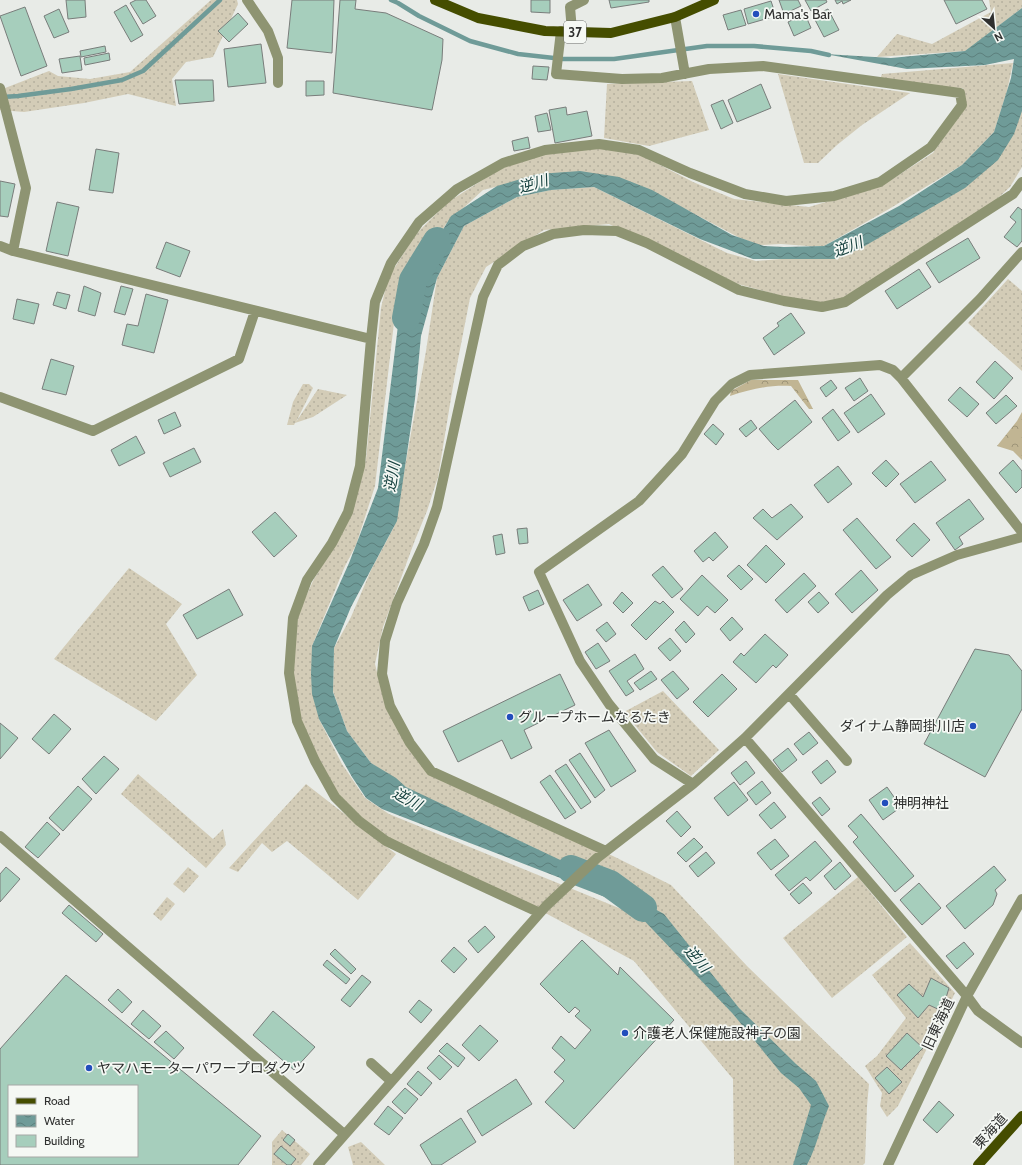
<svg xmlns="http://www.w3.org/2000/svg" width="1022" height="1165" font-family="Cabin,'Noto Sans JP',sans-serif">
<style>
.grass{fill:url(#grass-dots)}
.forest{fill:url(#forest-crowns)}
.water{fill:url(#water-waves)}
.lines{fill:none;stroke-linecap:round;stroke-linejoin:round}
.stream{stroke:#6f9b98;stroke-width:4.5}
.river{stroke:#6f9b98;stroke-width:28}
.building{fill:#a6cebc;stroke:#797d7b;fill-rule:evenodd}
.minor{stroke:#8e9472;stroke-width:10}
.major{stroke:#454d00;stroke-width:10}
.poi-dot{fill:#224ebc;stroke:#f5f8f4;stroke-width:1.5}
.labels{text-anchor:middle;stroke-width:3.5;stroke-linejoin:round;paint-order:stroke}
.shield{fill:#f5f8f4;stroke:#6a6c6a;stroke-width:1}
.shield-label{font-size:13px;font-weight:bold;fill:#2f302f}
.poi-label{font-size:14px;fill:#2f302f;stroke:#f5f8f4;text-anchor:start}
.street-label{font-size:14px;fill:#2f302f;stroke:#f5f8f4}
.water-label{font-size:15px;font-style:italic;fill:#15403e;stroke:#f5f8f4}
</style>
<defs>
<pattern id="grass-dots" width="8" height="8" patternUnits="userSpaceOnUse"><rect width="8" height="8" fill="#d3ccb7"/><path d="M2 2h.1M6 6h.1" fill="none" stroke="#b5b09e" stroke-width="1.8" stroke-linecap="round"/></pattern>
<pattern id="forest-crowns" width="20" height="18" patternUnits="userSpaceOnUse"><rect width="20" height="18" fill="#c1b593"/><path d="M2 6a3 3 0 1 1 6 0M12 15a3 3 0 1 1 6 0" fill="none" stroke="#9d9478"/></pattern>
<pattern id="water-waves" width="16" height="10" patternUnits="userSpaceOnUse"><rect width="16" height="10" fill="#6f9b98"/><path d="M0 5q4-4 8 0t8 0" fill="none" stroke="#5c7f7c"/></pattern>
</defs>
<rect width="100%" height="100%" fill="#e8ebe7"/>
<path class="grass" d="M211,0H237L238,4L213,57L186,62L172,79L176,106L128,94L84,103L24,112L0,110V90L49,71L58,76L90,79L130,72Z
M989,0H1022V8L966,51L877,57L897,34L932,44L991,12Z
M1013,63L1007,91L994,132L962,165L889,209L824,246H808L781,244L760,245L740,238L689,211L551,173L483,190L446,224L415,277L395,314L375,486L356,545L345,566L312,646L319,719L342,764L365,798L389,814L636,915L641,919L635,911L406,787L371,763L347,731L333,691L334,648L351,617L371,570L394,527L426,351L437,278L464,226L517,197L551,190L594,187L727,253L756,261L781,259H836L911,219L1022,111V167L1010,187L976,218L845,302L813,306L775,294L738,284L609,224L544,230L486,267L470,298L454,380L438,477L427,511L415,540L383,627L375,664L385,704L427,772L615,857L671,885L748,967L869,1084L867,1106L865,1163L863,1165H734L733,1079L634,961L538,909L388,840L336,795L299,721L292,680L298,614L313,581L351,516L366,459L381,308L388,278L416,234L448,202L500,169L546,152L599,148L639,154L693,182L734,199L809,207L883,185L933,153L966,106L963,88L914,87L879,82L882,74Z
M778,74L910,93L862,125L837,145L818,163H804Z
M692,81L709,130L649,146L604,138L607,84Z
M1008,279L1022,291V371L968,323Z
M303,384H309L313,388L296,422L318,389L347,395L313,417L295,423L294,425H287L293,402Z
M129,568L182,604L166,624L197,675L156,721L54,659Z
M663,691L719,750L691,776L657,752L624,712Z
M138,774L213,839L223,829L226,845L206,868L121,794Z
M306,784L396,854L358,900L287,841L272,852L262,843L238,872L229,868Z
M188,867L199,876L184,893L173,884Z
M858,877L907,937L832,998L783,938Z
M167,897L175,904L161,921L153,914Z
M910,943L955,993L898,1106L887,1117L880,1106L882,1093L865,1066L877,1056L906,1018L872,975Z
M282,1130L310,1154L301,1165H272V1142Z
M361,1142L385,1165H353L348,1147Z"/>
<path class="forest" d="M751,380H798L813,409H809L791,386C768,385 752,389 730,396L731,391Z
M1022,412V460L1013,451L997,446L1017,421Z"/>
<path class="water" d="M1022,8V111L1014,134L998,160L965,188L863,247L836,259H753L700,239L594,187L551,190L517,197L464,226L437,278L421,336L415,399L397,521L351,607L334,648L333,692L347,731L371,763L396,778L406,787L592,875L664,914L739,1008L796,1064L816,1081L829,1106C821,1125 817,1146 807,1165H793L811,1105L799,1088L781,1073L733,1014L635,911L581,886L382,809L366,798L352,777L319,719L312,694L311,674L312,646L349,563L378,488L401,301L451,216L497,186L538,174L580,171L619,177L652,190L732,235L764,246L784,247L824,246L899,206L962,165L994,132L1011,78L1014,59L985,65L907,69L825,54L891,58L965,51Z"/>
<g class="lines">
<path class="stream" d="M391,0L398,3L419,16L470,41L518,54L563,59H614L707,46H754L811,51L829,55
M2,97L18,96L71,89L122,80L143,71L220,0"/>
<path class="river" d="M406,318L413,280L437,241
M571,869L610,884L643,908"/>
</g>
<path class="building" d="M66,0H85L86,17L68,19Z
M136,0H146L156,16L143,24L130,3Z
M292,0H334L332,53L287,48Z
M340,0H356L355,9L386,13L443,39L442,60L432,110L333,93Z
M531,0H550V13L531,12Z
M609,0H649V2L611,8Z
M779,0H798L801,6L784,14Z
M805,0H826L827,2L811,11Z
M835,0H851L843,4L842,1L837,4Z
M944,0H982L987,9L956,24Z
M771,1L776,16L748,24L744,9Z
M126,5L143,35L131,42L114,12Z
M25,7L47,66L21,76L0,16Z
M59,9L69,32L54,38L44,16Z
M828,9L839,30L824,37L813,16Z
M741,10L746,25L728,30L723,15Z
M238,13L248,24L229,42L218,31Z
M805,14L811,28L794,36L788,22Z
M261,44L266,83L228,87L224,49Z
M105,46L106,52L81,57L80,51Z
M109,53L110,60L85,65L84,58Z
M80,56L82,70L62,73L59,59Z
M533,66L549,67L547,80L532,79Z
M175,80H213L214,101L179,104Z
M306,81H324V95L306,96Z
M761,84L771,108L737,122L728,100Z
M723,100L733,123L721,129L711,105Z
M566,107L567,115L587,111L592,136L555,143L549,110Z
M547,113L551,130L538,132L535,116Z
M528,137L530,148L514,151L512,141Z
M96,149L119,153L113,193L89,190Z
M0,181L15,184L8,217L0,216Z
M57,202L79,207L68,256L46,251Z
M1018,207L1022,210V241L1017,247L1004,237L1016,222L1010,217Z
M968,238L980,258L939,283L926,263Z
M166,242L190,251L180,277L156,268Z
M919,269L931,287L897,309L885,291Z
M84,286L101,293L95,316L78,311Z
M121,286L133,289L125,315L114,312Z
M57,292L70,295L66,309L53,305Z
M146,294L168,300L154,353L122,345L127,324L138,326Z
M17,299L39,304L34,324L13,319Z
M791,313L805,333L774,355L763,338L779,326L777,323Z
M51,359L74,366L66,395L42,389Z
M995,361L1013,378L994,399L976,382Z
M860,378L868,391L854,401L845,388Z
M831,380L837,388L826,397L820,388Z
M960,387L979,404L967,417L948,400Z
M871,394L885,414L858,433L844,413Z
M1006,395L1017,406L996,424L986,413Z
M795,400L812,422L778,450L772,444L759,429Z
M833,409L850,432L838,441L822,418Z
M175,412L181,426L164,434L158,420Z
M751,420L757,428L746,437L739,429Z
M713,424L724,434L716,445L704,434Z
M136,436L145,453L119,466L111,450Z
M194,448L201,462L170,477L163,463Z
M886,460L899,474L886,487L872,473Z
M1013,460L1022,471V487L1016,493L999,473Z
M931,461L946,480L915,503L900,484Z
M838,466L852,484L828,503L814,485Z
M969,499L984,519L959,537L963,544L955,550L936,523Z
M791,504L803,517L777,540L753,518L763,509L772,518Z
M275,512L297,536L274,557L252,532Z
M857,518L891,557L876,569L843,530Z
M914,523L930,540L912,557L896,540Z
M527,528L528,543L519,544L517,529Z
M715,532L728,547L713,561L709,557L703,562L694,551Z
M502,534L505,553L496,555L493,536Z
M766,545L785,564L766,583L747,565Z
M739,565L753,579L741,590L727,576Z
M663,566L683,589L672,598L652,575Z
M861,570L878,590L852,613L835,594Z
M804,573L816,586L787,613L775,600Z
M702,575L728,600L715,613L707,606L698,616L680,599Z
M588,584L602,605L577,621L563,600Z
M229,589L243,615L197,639L183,615Z
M538,590L544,604L529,611L523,597Z
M622,592L633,603L623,613L613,603Z
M819,592L829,603L818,613L808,602Z
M655,601L660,604L663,601L674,612L646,640L631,625Z
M732,617L743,629L730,641L720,629Z
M684,621L695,634L686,643L675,630Z
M607,622L616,634L606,642L596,630Z
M765,634L788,655L776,668L773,665L756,683L733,662L741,653L744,656Z
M670,638L681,651L670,661L658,648Z
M598,643L610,661L596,669L585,652Z
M975,649L1009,655L1022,671V709L985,777L924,744Z
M635,654L644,669L627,681L634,691L626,696L609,671Z
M651,671L657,679L640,690L634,683Z
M673,671L689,689L677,699L661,680Z
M560,674L575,705L524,730L532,748L511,759L502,740L458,762L443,731Z
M722,674L737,689L708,717L693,702Z
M54,714L71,729L49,754L32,739Z
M0,723L18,738L0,759Z
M609,730L636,771L611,787L585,743Z
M809,732L818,743L803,755L794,744Z
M788,748L797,760L782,772L773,760Z
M580,753L605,790L595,798L569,760Z
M104,756L119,769L96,794L82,779Z
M827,760L836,772L821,784L812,772Z
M746,761L755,773L740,785L731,773Z
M566,764L591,802L581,809L555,771Z
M550,775L576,812L565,819L540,782Z
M762,781L771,793L756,805L747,793Z
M734,782L748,800L728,816L714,798Z
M78,786L92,799L63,831L49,818Z
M887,787L901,807L883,820L869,800Z
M820,797L830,809L822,816L812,803Z
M774,802L786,817L771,829L759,815Z
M677,811L691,827L681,837L666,821Z
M861,814L914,876L895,892L853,842L858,837L848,826Z
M47,822L60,834L38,858L25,847Z
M694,838L703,847L686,862L677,853Z
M775,839L789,856L771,870L757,853Z
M815,841L832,861L810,881L806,877L789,891L775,875Z
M706,852L715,863L698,877L689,866Z
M840,862L851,876L835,890L824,876Z
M994,866L1006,880L995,890L997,894L993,905L965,929L946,906Z
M6,867L20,879L0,902V874Z
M803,883L812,893L799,904L790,894Z
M919,883L941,908L922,925L900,900Z
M69,905L103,934L96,942L62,913Z
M485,926L495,937L478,953L468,941Z
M582,940L618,975L620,967L674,1020L574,1129L545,1102L564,1081L554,1072L565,1060L552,1048L561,1036L575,1049L591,1030L575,1016L580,1011L575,1007L569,1013L540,984Z
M964,942L974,954L957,969L946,956Z
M454,947L467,959L454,973L441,961Z
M335,949L356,969L351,974L330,954Z
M327,960L350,979L346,984L323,965Z
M66,975L261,1136L238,1165H0V1049ZM9,1086H137V1156H9Z
M362,975L371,982L350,1007L341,1000Z
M931,978L949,988L942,1011L929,1005L918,1018L897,995L909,984L923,997Z
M118,989L132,1002L122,1013L108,1000Z
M419,1000L432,1010L421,1023L409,1012Z
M143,1010L161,1026L149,1039L131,1024Z
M273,1011L315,1047L294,1070L253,1035Z
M480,1025L498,1041L479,1061L462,1045Z
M166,1031L184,1048L174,1059L154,1042Z
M907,1033L923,1048L901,1070L886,1056Z
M447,1043L465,1058L458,1067L439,1051Z
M439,1055L452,1067L440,1080L427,1068Z
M887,1067L902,1082L889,1094L875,1078Z
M418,1071L432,1083L421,1096L407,1084Z
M516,1079L532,1104L482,1136L467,1111Z
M405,1088L418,1099L405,1114L392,1102Z
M939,1101L954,1115L937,1133L923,1120Z
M388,1106L403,1118L389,1135L374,1124Z
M461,1118L476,1142L441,1165H432L420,1145Z
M288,1134L295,1140L290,1146L283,1140Z
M281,1146L296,1159L291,1165H287L274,1154Z"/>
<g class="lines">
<path class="minor" d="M247,0L268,31L278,58V83
M675,17L685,74
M572,31L570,7L584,0
M0,88L26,188L13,251
M0,246L13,251L371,339
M901,378L980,299L1022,252
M0,397L93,431L239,359L255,311
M789,694L847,761
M745,738L967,996L978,1011L1022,1043
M693,784L654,759L609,704L580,661L539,572L639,501L682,454L715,401L732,384L750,375L880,365L893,370L901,378L1022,532
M0,836L344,1134
M606,851L431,771L410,743L390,706L382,674L385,641L397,603L424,544L437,507L483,297L498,265L523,246L553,234L584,230L617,231L647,243L739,290L784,301L822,307L845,302L1013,194L1022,182
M540,913L419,857L386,841L359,821L335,797L315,761L297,721L289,673L293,618L307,580L332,543L348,512L360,466L371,339L375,302L391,263L419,222L457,189L503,163L545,150L599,144L639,150L690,173L745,194L786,201L834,196L880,182L931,147L962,105L960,93L763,66L709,69L662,78L622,79L556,74L561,31
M371,1063L391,1081
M318,1165L546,906L597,858L693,784L745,738L887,595L911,575L957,555L1022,537
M888,1165L967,996L1022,899"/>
<path class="major" d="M435,0L478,18L545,31L611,33L675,17L714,0
M978,1165L1022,1116"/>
</g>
<g class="poi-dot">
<circle cx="756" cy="14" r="4"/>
<circle cx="510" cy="717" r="4"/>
<circle cx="973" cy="726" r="4"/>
<circle cx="885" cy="803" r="4"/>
<circle cx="625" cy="1033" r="4"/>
<circle cx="89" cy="1068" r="4"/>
</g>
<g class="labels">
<rect class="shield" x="564" y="21" width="22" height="22" rx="3"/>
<g class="shield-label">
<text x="575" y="37">37</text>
</g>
<g class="poi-label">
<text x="764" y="19">Mama's Bar</text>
<text x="518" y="722">グループホームなるたき</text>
<text x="965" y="731" text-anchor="end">ダイナム静岡掛川店</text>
<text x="893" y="808">神明神社</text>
<text x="633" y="1038">介護老人保健施設神子の園</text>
<text x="97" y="1073">ヤマハモーターパワープロダクツ</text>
</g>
<g class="street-label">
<text transform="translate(938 1024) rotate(-65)" y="5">旧東海道</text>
<text transform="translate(990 1131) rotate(-48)" y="5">東海道</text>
</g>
<g class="water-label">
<text transform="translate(533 184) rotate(-16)" y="5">逆川</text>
<text transform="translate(848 247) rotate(-21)" y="5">逆川</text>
<text transform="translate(392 477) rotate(-81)" y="5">逆川</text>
<text transform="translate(407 799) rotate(28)" y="5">逆川</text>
<text transform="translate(697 959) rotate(49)" y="5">逆川</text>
</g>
</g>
<rect x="8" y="1085" width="130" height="72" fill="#f5f8f4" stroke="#a6a8a5"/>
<rect x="16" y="1098" width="20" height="6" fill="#454d00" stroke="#a6a8a5"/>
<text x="44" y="1105" font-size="12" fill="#2f302f">Road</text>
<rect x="16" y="1115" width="20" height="12" fill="url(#water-waves)" stroke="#a6a8a5"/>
<text x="44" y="1125" font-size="12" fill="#2f302f">Water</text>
<rect x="16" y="1135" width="20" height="12" fill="#a6cebc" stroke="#a6a8a5"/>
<text x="44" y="1145" font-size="12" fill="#2f302f">Building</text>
<g transform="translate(994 28) rotate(153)" stroke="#f5f8f4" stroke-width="3" paint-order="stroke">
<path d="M0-3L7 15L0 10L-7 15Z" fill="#2f302f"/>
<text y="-6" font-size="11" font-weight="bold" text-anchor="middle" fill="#2f302f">N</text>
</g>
</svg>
